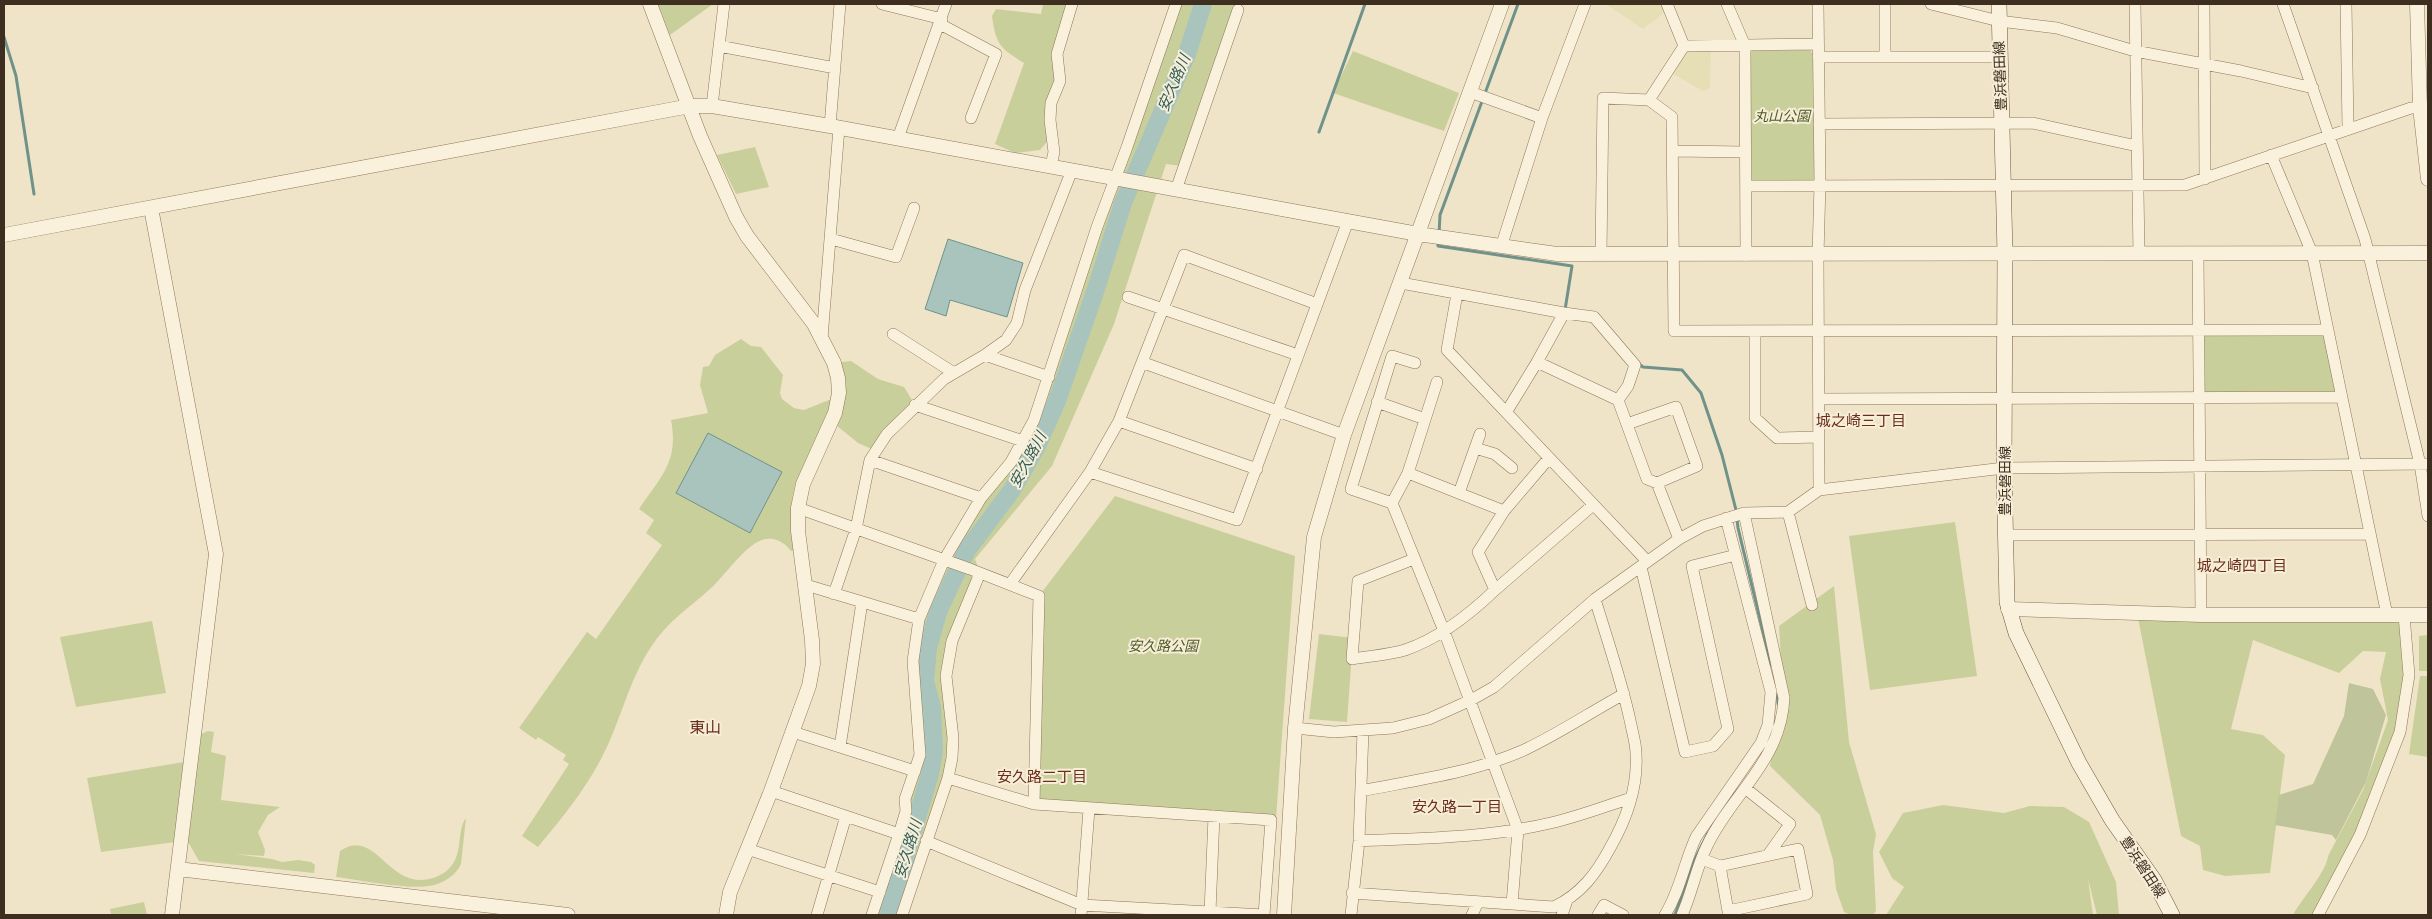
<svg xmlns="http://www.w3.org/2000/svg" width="2432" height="919" font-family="Bitter,'Noto Sans JP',serif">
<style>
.farmland{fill:#e6deb5}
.green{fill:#c9cf9b}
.cemetery{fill:#bfc49a}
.water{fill:#a9c4bc;stroke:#6f938a}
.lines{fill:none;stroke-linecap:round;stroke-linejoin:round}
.stream{stroke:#6f938a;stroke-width:3}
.river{stroke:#a9c4bc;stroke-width:18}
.minor-casing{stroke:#8d765c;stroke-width:12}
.tertiary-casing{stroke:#8d765c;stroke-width:15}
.secondary-casing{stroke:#6f573f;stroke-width:16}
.minor{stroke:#faf1dc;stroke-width:11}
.tertiary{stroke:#faf1dc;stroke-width:14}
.secondary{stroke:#faf1dc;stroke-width:15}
.labels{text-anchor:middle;stroke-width:4;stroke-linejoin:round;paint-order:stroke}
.street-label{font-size:14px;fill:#3d2e20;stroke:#f7eed8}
.park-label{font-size:14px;font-style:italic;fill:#4d5a26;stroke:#f7eed8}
.water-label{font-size:15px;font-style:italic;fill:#2f5d5a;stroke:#f7eed8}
.neighbourhood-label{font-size:15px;fill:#6b2e1e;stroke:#f7eed8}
.quarter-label{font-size:16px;fill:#6b2e1e;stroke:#f7eed8}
</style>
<rect width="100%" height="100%" fill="#f0e4c8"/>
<path class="farmland" d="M1606,4H1667L1665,12L1643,29Z
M1684,46H1711L1710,88L1703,91L1668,71Z"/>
<path class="green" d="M658,4H713L670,35Z
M1043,4H1074L1057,54L1060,81L1051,103L1052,136L1040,150L1015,153L995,144L1024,63C1000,48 996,45 992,16L996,9L1041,14Z
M1177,4H1240L1182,166L1166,164L1114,324L1052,466L975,559L980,573L946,676L951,762L902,915H874L920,750L915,686L919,619L951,549L1020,448Z
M1810,50L1813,54L1816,177L1812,181L1756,183L1752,180L1749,54L1752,51Z
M1353,51L1459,93L1444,131L1333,93Z
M755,147L769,187L736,194L717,155Z
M2328,330L2342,397H2200L2199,333Z
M741,339L751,346L761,347L783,375L780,393L782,399L794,408L804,410L839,396L834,363L851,361L878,379L904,387L915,405L876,451L858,443L836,425L796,482C789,504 790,528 795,551H791C784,542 774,536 762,540C743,547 725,576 710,589C687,610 669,620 651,647C629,680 621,720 603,755C586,789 562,818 538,847L522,836L569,764L563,760L566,755L538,737L536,740L519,728L587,632L596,639L662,545L646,533L654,520L639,509C661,476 679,462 671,420L708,413L700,385L703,367L709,366L715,355Z
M1115,496L1295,556L1276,819L1034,804L1039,596Z
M1955,522L1977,676L1870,690L1849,536Z
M1834,586L1849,742L1876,834L1873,852L1876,911L1873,915H1851L1844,912L1836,889L1833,860L1820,815L1770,766L1783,694L1779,626Z
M2138,618L2394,621L2405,627L2408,681L2401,729L2321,915H2293C2302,898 2326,873 2328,856L2363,790L2388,720L2380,679L2386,652L2363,651L2339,673L2253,640L2231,729L2263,735L2285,755L2270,873L2225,876L2203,870L2200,846L2181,836Z
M152,621L166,693L76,707L60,637Z
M1319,634L1353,638L1347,722L1309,719Z
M2428,635V671H2419V636Z
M2420,676H2428V757L2409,754Z
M208,731L214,732L211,752L226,756L221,800L280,807L268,815L258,832L265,850L264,856L235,854L272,859L282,862L298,860L311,862L315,865L314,873L199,861L187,840L199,735Z
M190,761L175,842L101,852L87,778Z
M1943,805L2004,813L2030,806L2064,807L2089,822L2116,882L2119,915H2097L2088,879L2093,915H1886L1904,887L1892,878L1879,852L1903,813Z
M466,818L461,864C456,875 445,882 434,885C412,891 360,880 336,877L340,851C377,825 389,895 436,877C468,864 454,834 466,818Z
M144,902L147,915H111L110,909Z"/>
<path class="cemetery" d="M2349,683L2373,689L2386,715L2366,782L2336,840L2332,835L2275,825L2279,795L2313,784L2344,716Z"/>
<path class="water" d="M948,239L1023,263L1007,317L950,300L946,316L925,309Z
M708,433L782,472L750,533L676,493Z"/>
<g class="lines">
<path class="stream" d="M4,37L16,76L34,194
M1319,132L1365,4
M1439,234L1440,215L1518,4
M1438,240V246L1572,266L1565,310
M1638,363L1643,367L1682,370L1701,393L1722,455L1736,510L1738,528L1771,665
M1777,690L1778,704
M1675,915L1694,861L1708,833"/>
<path class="river" d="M888,915L930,774L934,751L932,707L925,681L928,648L938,612L967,550L1012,490L1037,446L1057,401L1096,289L1123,203L1187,54L1203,4"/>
<defs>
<path id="minor" d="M882,4L942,19
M1667,4L1684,46
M1727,4L1745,46L1746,255
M1818,4L1820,184L1818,255L1819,490
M1885,4V57H1999
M1931,4L1999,21L2057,28L2135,51L2241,71L2313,88
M2135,4L2139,254
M2204,4L2205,179
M2283,4L2365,239L2420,464L2428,516
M2346,4L2348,128
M940,24L996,54L971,118
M719,46L835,68
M1684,46L1818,44
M1818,57H1885
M1470,92L1542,118
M1649,100L1684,46
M712,106L724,4
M1819,124L2033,123L2137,146
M830,126L840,4
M898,138L946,4
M1674,151L1745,152
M2271,155L2312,253L2387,615
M1051,166L1054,152L1050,120L1051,103L1060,81L1057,54L1072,4
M1746,186L2185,185L2411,108L2428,107
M1176,190L1238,10
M831,239L896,257L914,208
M1502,244L1542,118L1585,4
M2198,254L2201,615
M1601,255L1603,98L1649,100L1672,117L1674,331L2328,330
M1401,283L1564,313L1537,362L1618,400L1647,479L1657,483L1679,539
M1457,294L1447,350L1647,561
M1128,297L1298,355
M1564,313L1594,317L1635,365L1628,386L1618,400
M1755,331V418L1777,438L1819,437
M893,334L954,373
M822,338L839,128
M985,355L1049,377
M1144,363L1344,435
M1415,363L1392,356L1351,489L1392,503L1444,631L1518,830L1512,904
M1819,399L2342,397
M1377,402L1425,419
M915,405L1023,441
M1507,411L1537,362
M1119,421L1257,469
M1627,424L1676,407L1697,466L1657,483
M1475,448L1495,454L1512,468
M870,460L981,498
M1090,472L1237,520L1348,221
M1408,473L1504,511
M1459,493L1480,434
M1392,503L1408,473L1437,382
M798,508L970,569L1039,596L1034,804
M1788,512L1812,605
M2006,535L2370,534
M1414,559L1358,581L1352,659C1369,656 1389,655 1405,650C1440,638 1469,615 1495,590L1478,552L1504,511L1549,458
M1641,567L1685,752L1713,746L1728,729L1692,566L1736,555
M1010,584L1090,472L1119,421L1184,255L1317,304
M806,585L919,619
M1495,590L1593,505
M834,594L856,529L870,460L887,434L944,379L985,355L1006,340L1017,323L1025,290L1072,170
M1295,728L1334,732L1393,728L1429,719L1471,700L1494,687L1595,599L1679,539L1703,526L1744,513L1788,512L1819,490L2004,468L2428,464
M793,732L915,771
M840,747L862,602
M948,778L1034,804L1271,820L1264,915
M1745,788L1790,824L1768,855
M771,791L899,834L872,915
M1361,791C1416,780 1472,773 1524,750C1558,734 1591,712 1624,694
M899,834L906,811L905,799L920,755L913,661L919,619L944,560L981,498L1011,462L1034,420L1097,227L1127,147L1176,4
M926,841L1082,905L1264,915
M1359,841C1422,838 1485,838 1546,824C1575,818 1603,807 1631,798
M747,849L880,892
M1702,859L1720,866L1728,911L1807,894L1798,849L1720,866
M1352,893L1554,907C1581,894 1596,874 1610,848C1626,820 1638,786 1636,754C1636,743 1632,731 1630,720C1621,679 1607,639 1595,599
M1210,912L1214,816
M817,915L846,816
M902,915L948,778L952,758L953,738L946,676L952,641L980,573
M1081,915L1089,809
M1351,915L1359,841L1363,731
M1472,915L1478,902
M1562,915L1567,900
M1598,915L1604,905L1623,915
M1665,915C1680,891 1684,863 1696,837L1761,743L1768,725L1771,692L1726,518
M1682,915C1692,893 1696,868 1707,846C1732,793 1781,762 1784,698L1744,513
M2318,915L2360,835L2400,732L2409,675L2404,615"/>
<path id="tertiary" d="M650,4L700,136L736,217L747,236L814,324L834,363L838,378L839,393L835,413L803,484L798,508V531L812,640L813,664L809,686L771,791L730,892L726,915
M2417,4L2420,107L2428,179
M151,208L216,554L172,915
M4,235L690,106H712L830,126L1418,234L1557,254L2428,253
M2008,609L2201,615H2428
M178,869L568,915
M1284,915L1295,728L1314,537L1344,435L1502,4"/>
<path id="secondary" d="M1999,4L2005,254L2004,468L2007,602L2016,633L2079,763L2112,820L2154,880L2172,915"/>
</defs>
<use href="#minor" class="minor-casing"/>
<use href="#tertiary" class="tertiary-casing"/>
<use href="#secondary" class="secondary-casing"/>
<use href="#minor" class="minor"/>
<use href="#tertiary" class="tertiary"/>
<use href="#secondary" class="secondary"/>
</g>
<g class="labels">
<g class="street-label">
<text transform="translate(2000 76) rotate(-92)" y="5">豊浜磐田線</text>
<text transform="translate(2005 481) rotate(-90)" y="5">豊浜磐田線</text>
<text transform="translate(2143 867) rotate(57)" y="5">豊浜磐田線</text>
</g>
<g class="park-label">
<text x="1782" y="121">丸山公園</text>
<text x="1163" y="651">安久路公園</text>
</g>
<g class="water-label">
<text transform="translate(1174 83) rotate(-67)" y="5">安久路川</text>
<text transform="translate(1028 460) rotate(-62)" y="5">安久路川</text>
<text transform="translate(908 849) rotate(-73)" y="5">安久路川</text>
</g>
<g class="neighbourhood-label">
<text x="1861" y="426">城之崎三丁目</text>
<text x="2242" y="571">城之崎四丁目</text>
<text x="1042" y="782">安久路二丁目</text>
<text x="1457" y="812">安久路一丁目</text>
</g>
<g class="quarter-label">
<text x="705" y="733">東山</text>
</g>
</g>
<rect width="2432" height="919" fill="none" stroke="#3d2e20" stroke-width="10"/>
</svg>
